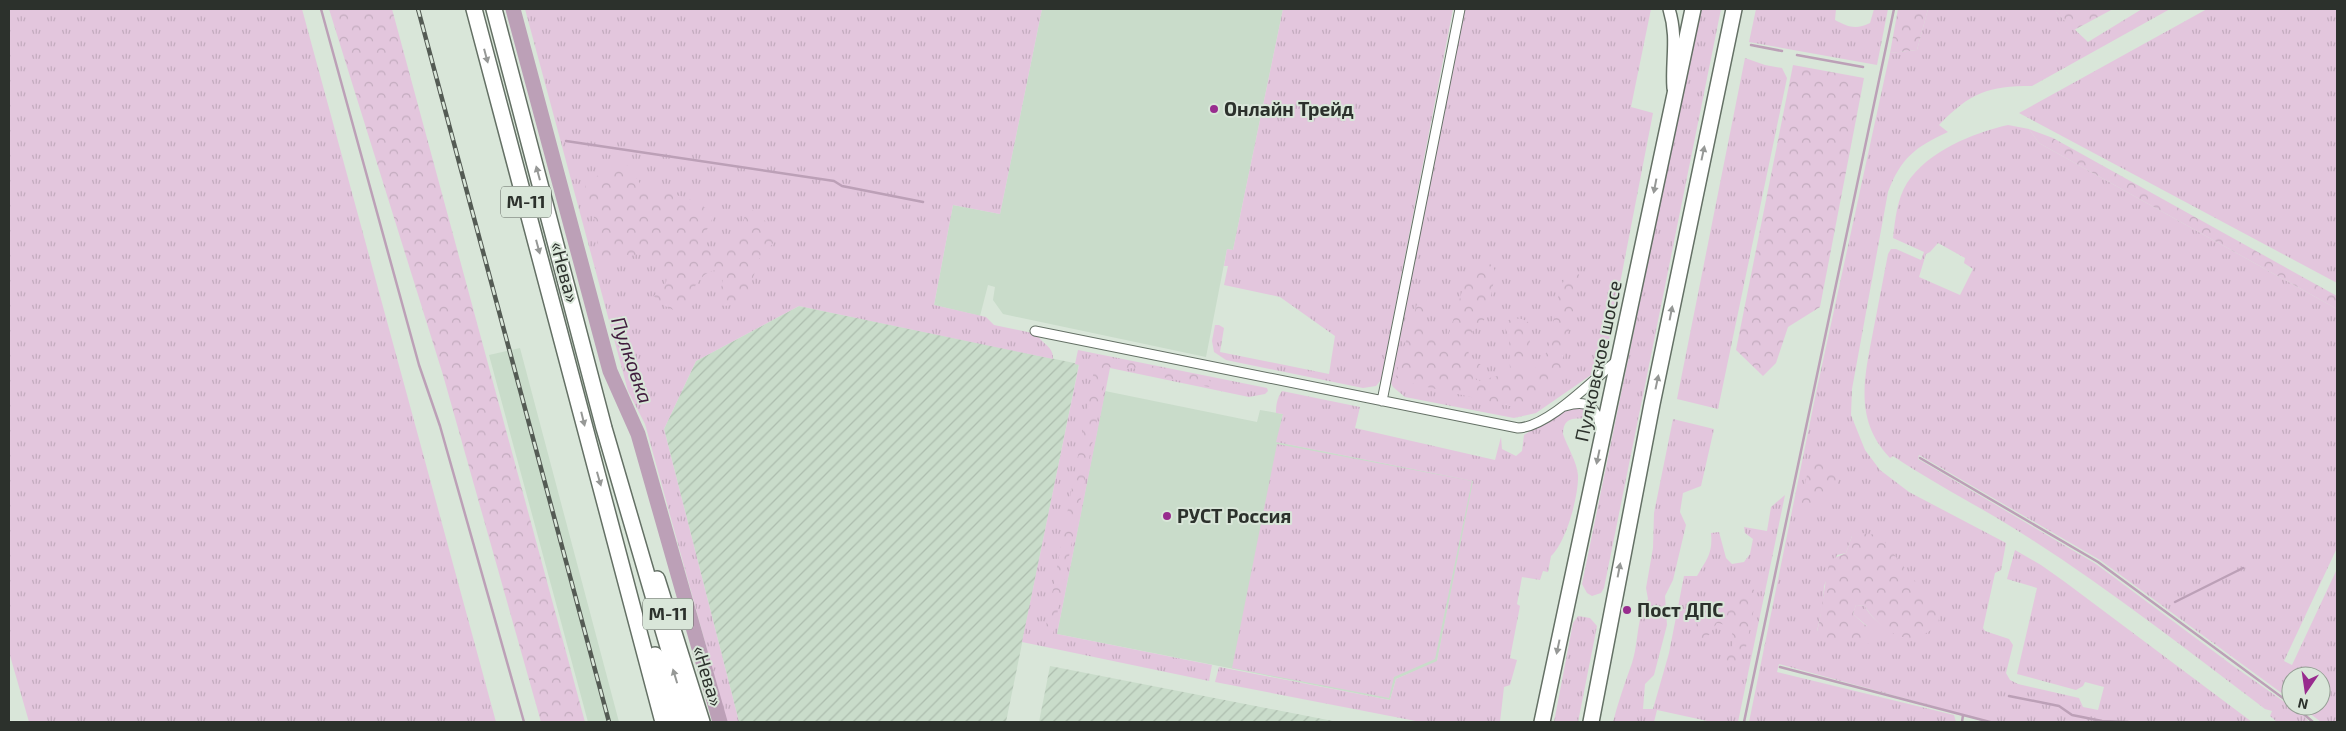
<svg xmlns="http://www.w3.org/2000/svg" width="2346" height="731" font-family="'Exo 2',sans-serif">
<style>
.built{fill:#c9dcca}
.industrial{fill:url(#industrial-furrows)}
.grass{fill:url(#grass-tufts);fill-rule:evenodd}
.forest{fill:url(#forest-crowns)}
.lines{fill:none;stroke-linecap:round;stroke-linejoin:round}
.stream{stroke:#bca0b7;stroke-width:2.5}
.river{stroke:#bca0b7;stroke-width:15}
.street-casing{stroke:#647065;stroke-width:11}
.secondary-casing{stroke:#647065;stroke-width:14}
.highway-casing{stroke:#647065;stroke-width:18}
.street{stroke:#fff;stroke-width:9}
.secondary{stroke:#fff;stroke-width:11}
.highway{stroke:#fff;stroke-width:15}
.rail-casing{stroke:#545b54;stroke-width:4.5}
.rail{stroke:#d9e6d9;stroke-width:2.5;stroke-dasharray:8;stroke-linecap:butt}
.oneway{fill:#969896}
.poi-dot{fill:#982c8e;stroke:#d9e6d9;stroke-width:2}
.labels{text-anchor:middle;stroke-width:4;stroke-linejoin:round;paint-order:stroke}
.shield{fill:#d9e6d9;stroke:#606760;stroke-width:1}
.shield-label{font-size:18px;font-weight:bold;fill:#2c312c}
.poi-label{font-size:19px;font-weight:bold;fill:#2c312c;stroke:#d9e6d9;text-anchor:start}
.street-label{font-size:19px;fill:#2c312c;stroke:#d9e6d9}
.water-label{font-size:20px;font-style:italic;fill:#411c3d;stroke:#d9e6d9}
</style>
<defs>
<pattern id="industrial-furrows" width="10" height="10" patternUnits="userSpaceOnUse" patternTransform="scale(1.25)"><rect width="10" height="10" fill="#c9dcca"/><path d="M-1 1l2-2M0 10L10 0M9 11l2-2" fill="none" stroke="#adbdae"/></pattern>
<pattern id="grass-tufts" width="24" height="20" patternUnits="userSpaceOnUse" patternTransform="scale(1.25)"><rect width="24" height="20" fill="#e3c6dd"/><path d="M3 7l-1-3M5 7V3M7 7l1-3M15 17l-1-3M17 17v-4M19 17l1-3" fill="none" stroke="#c3abbe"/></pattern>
<pattern id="forest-crowns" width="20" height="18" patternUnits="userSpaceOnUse" patternTransform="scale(1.25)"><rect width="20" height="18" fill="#e3c6dd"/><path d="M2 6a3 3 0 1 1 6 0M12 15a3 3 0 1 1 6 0" fill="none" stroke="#c3abbe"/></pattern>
</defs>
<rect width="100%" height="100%" fill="#d9e6d9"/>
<path class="built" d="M1042,9H1283L1233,250L1227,249L1206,357L1003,314L993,300L995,287L988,285L980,316L934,305L953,205L1000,214Z
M520,348L619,722H588L489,355Z
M1105,391L1257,422L1260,410L1283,414L1277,442L1474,481L1437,662L1396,679L1390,700L1057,634Z"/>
<path class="industrial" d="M799,306L1079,364L1006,722H739L664,429L696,361Z
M1050,666L1338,722H1039Z"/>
<path class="grass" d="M9,9H302L496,722H29L9,652Z
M525,9H1042L1000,214L953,205L934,305L986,317L994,325L1037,334C1041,344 1054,346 1053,359L799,306L696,361L664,429L739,722H727L645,424L628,391Z
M1283,9H1453L1381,380L1376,386L1363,388L1226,360L1214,352L1212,341L1215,325H1219L1224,328L1220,352L1329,374L1335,336L1280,297L1224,285L1228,266H1224L1227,249L1233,250Z
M1464,9H1651L1631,107L1653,113L1604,366L1536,413L1514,418L1405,397L1393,387L1390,381Z
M1700,9H1721L1604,588L1601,593L1592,596L1587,593L1582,584Z
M1756,9H1836L1835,20C1848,27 1856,30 1870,23L1874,9H1888L1877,65L1749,42Z
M1928,9H2056V12L2088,42L2142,9H2170L2032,86C1988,86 1971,92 1939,125L1948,132C1915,147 1901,158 1888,192L1852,389L1851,415L1865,450L1880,470L1909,492L2006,543L2001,570L1995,573L1983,628L1985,631L2009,639L2013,645L2006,673L2010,680L2018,684L2079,698L2083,707L2098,710L2104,687L2085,682L2083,686L2076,690L2017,674L2037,588L2007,579L2015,550L2041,565L2065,582L2252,722H1991L1779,664L1777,672L1954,715L1956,722H1749L1816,393L1890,53L1917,50ZM1852,536L1913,638C1896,636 1873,623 1865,606L1856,605L1853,614L1867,626L1817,631L1823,605L1824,586L1837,555L1846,553Z
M2207,9H2337V283L2019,113Z
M1745,58L1765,65L1782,68L1787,78L1718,409L1677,399Z
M2008,125L2029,129L2039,143L2337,309V548L2284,661L2292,665L2337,569L2336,722H2321L2300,706H2321V676H2291V700L2100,560L1919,455L1918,459L2096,564L2232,665L2303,715L2309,722H2277L2270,716L2272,711L2265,709C2187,650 2109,589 2026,536C1983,508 1936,485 1893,456L1890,458C1854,420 1864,379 1873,332C1878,306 1883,280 1888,254L1891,249H1896L1921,260L1924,252L1893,238C1895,220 1897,199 1907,183C1928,151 1973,133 2008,125ZM1938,243L1965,258L1964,263L1973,269L1960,295L1919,277L1926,254L1930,252Z
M1078,350L1267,388L1268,391L1265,394L1249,397L1110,368L1057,634L1212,665L1209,681L1022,642L1079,365L1075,364Z
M1282,391L1360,407L1355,428L1495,460L1501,437L1502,449L1516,456L1522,451L1524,435C1536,428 1564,408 1576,405C1582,404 1586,408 1590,411L1589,420C1575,417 1563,417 1563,434C1567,446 1577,462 1578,475C1579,495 1566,543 1551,556L1548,572L1543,571L1540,580L1522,577L1517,604L1520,606L1510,658L1517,660L1510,685L1504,687L1500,722H1421L1215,682L1219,667L1390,700L1396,679L1437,661L1473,481L1276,442L1283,414L1276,413C1276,405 1277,398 1282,391Z
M1673,419L1714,429L1701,486L1683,493L1680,512L1686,525L1673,580L1665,596L1667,625L1654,675L1645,684L1643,709H1653L1669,653L1684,576H1697C1707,559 1713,553 1711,533L1719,532L1726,558L1732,564L1744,562L1750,554L1753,539L1745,533L1744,527L1767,531L1771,507L1785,495L1738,722H1712L1657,710L1654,722H1613C1618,702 1625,683 1632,663C1639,642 1636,618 1648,599L1646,588L1653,548L1654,513Z
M1277,444L1472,481L1435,659L1394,677L1389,698L1232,668Z
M1578,616L1590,618L1597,626L1578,722H1554L1573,623Z"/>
<path class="forest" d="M329,9H392L585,722H541L443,375Z
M1898,9H1928L1917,50L1890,53Z
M2056,9H2113L2074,30L2056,12Z
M1793,65L1864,78L1820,307L1788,327L1776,363L1763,376L1736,350Z
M2029,129L2053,138L2337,296V309L2039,143Z
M618,161C632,164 634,177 643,187C667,195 695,194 713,215C711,230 698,232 709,248L724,249L727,243L740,234L746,213L753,210C762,215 769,227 777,234L776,240L759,259L747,297C738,305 723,310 713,301C720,290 726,284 720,271C708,268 702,277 695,286C696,289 697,295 696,298C690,321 663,309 654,296C657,292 663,289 665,285C671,275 656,255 646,253C640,251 634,258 627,255C623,253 621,250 617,248L614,253V266L608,270C595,257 598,230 593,214C589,199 585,198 585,180L596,176L607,175Z
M1490,264C1493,267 1495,269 1495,273C1495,276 1488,313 1487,315C1479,332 1464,328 1469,355L1482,366L1475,372L1473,377L1478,381L1505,374L1510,370L1509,336L1503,324C1511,316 1525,317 1532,326L1526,369L1531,372C1563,350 1546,296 1572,269L1577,271L1580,277L1558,382L1539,391L1534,402L1510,406L1401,381L1396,377L1397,371L1420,294L1425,295C1430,304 1424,310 1424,320C1424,327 1431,334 1434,339L1447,340L1467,275L1483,265Z
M1096,355L1208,377L1211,384L1209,387L1158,376L1133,368L1127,369L1108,367L1053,634L1048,632L1046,626L1094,370L1089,360L1090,356Z
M1816,455L1829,462L1838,475C1837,496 1834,494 1817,504C1813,507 1813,510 1809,512L1803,510L1801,506L1810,459Z
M1860,533L1879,535L1937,609L1939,618L1938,626C1931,630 1921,637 1913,638C1895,640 1873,621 1865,606L1856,605L1853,614L1873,632L1874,641L1868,644L1824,637L1817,632C1823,608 1824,584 1830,560L1846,553L1852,536Z
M1753,589L1757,594L1746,647L1741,655V661L1734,667L1726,663V657L1734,642L1732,633L1726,625L1717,623L1709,635L1702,639L1696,635C1694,625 1699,614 1707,607L1729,611L1747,592Z"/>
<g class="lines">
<path class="stream" d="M321,9L419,365L440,426L524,722
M1751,45L1782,51
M1797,55L1863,67
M566,141L834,181L842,186L923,202
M1920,458L2098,562L2291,704
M2175,602L2243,568
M1780,667L1990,722
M2009,696L2059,706L2072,715L2102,721L2128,722
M2294,706L2313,722
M1744,722L1894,9
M1962,722L1963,715"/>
<path class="river" d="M513,9L610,371L638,434L720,722"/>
<defs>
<path id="street" d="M1035,331L1518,428C1549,427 1594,378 1618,360
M1382,401L1460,9
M1565,406C1588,399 1596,406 1601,429"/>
<path id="secondary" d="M1669,9C1678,38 1671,60 1673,88"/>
<path id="highway" d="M474,9L663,722
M494,9L604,428L690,722
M657,579L702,722
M655,655L676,722
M1542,722L1693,9
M1591,722L1652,404L1734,9"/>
</defs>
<use href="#street" class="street-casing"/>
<use href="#secondary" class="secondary-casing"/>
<use href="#highway" class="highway-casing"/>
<use href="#street" class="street"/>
<use href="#secondary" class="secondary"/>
<use href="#highway" class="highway"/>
<defs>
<path id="rail" d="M418,9L609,722"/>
</defs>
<use href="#rail" class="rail-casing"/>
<use href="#rail" class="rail"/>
</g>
<defs><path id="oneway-solid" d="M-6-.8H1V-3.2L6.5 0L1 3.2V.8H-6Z" transform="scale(1.25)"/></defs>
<g class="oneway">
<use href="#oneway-solid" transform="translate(486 56) rotate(75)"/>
<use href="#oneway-solid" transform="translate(1703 153) rotate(-78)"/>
<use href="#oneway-solid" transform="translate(538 173) rotate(-105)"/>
<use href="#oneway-solid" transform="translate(1655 186) rotate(101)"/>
<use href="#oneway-solid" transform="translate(538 247) rotate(75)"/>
<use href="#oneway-solid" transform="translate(1671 313) rotate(-79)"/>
<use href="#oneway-solid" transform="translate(1657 382) rotate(-78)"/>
<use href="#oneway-solid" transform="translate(583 419) rotate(76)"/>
<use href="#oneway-solid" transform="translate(1598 457) rotate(102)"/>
<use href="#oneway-solid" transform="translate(599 479) rotate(74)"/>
<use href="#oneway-solid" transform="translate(1619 570) rotate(-79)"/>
<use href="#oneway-solid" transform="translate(1558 647) rotate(102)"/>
<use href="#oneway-solid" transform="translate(675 676) rotate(-107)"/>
</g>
<g class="poi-dot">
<circle cx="1214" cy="109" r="5"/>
<circle cx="1167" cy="516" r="5"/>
<circle cx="1627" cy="610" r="5"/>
</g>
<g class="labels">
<g class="shield">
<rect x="501" y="186.5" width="50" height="31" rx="4"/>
<rect x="643" y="598.5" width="50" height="31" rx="4"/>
</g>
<g class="shield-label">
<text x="526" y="208">М-11</text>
<text x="668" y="620">М-11</text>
</g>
<g class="poi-label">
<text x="1224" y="116">Онлайн Трейд</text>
<text x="1177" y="523">РУСТ Россия</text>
<text x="1637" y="617">Пост ДПС</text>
</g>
<g class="street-label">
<text transform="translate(565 272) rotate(75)" y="7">«Нева»</text>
<text transform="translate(1598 361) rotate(-78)" y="7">Пулковское шоссе</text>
<text transform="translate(708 676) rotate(73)" y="7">«Нева»</text>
</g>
<g class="water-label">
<text transform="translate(632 360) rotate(71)" y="7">Пулковка</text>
</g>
</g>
<rect width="2346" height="731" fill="none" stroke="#2c312c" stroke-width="20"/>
<g transform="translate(2306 691) rotate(193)"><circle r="24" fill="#d9e6d9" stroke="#949e94"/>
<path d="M0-4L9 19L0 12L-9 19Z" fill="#982c8e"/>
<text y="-8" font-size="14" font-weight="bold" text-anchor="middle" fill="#2c312c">N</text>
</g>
</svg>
